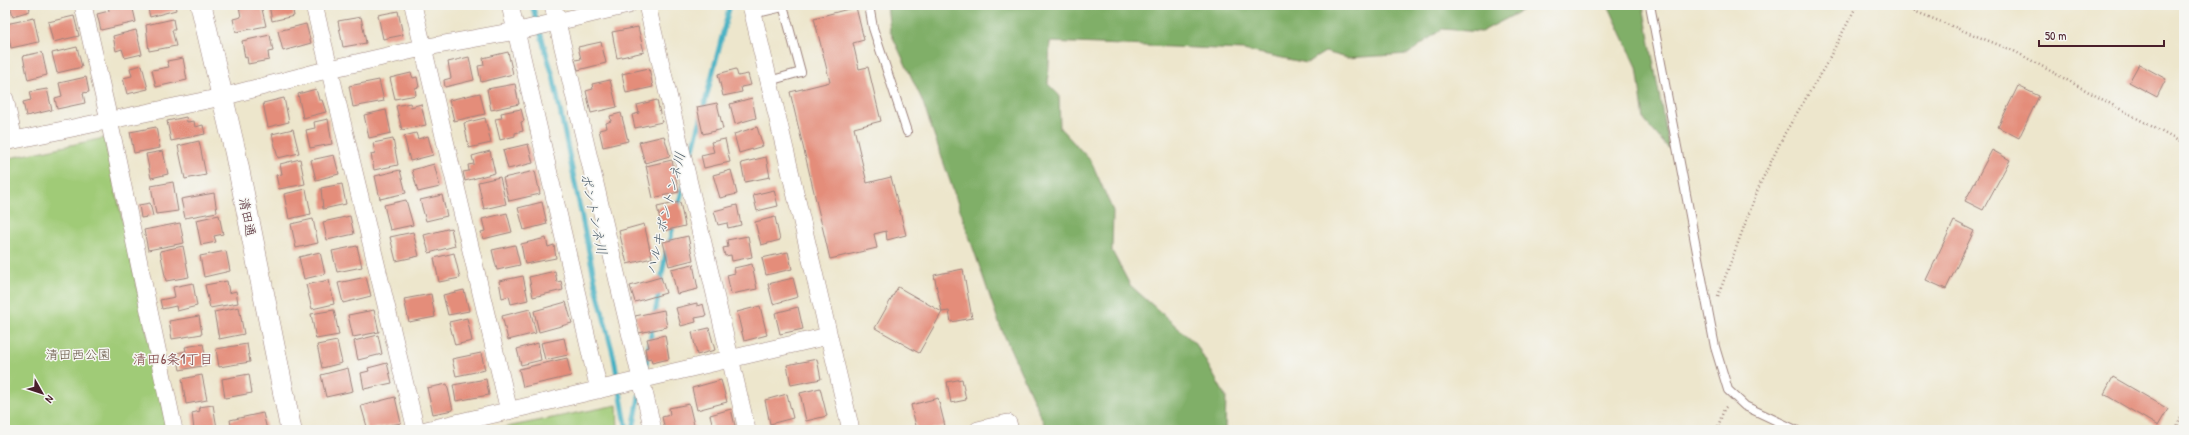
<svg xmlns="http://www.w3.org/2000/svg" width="2189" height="435" font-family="'Patrick Hand','Klee One',sans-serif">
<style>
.green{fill:#a0cb77;stroke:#757551}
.forest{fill:#80af68;stroke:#65674a}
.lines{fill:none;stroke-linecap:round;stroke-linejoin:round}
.stream{stroke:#44b0c2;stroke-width:5}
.building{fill:#e48d7a}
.service-casing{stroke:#9c827c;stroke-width:10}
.minor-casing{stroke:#9c827c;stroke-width:18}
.tertiary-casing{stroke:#9c827c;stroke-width:22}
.path{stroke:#9c827c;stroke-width:2.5;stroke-dasharray:1 3;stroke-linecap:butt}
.service{stroke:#fff;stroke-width:8}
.minor{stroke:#fff;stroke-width:17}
.tertiary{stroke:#fff;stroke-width:21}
.labels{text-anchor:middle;stroke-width:3;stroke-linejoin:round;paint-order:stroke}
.street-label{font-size:13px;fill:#4a1f2b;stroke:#f6f6f2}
.park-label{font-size:13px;fill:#645342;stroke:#f6f6f2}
.water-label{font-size:14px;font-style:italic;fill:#485967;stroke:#f6f6f2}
.neighbourhood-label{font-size:14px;fill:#804647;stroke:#f6f6f2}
</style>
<rect width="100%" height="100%" fill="#f6f6f2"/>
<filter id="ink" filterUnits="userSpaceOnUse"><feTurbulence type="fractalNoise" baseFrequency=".025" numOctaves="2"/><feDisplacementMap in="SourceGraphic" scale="8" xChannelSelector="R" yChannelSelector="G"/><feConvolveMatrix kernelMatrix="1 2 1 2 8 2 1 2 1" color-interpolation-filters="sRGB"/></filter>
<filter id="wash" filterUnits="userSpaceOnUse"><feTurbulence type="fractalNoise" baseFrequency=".012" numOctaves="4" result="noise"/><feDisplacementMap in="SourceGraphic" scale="16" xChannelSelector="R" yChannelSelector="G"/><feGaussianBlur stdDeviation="0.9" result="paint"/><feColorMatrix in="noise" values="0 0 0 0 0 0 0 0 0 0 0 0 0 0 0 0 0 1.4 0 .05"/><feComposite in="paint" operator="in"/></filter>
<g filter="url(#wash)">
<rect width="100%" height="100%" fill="#ede6cc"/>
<path class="green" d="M104,138L169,430H5V159Z
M617,405L618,430H492Z"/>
<path class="forest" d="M887,5H1574L1531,6L1481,32L1442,29L1408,54L1347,58L1325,52L1307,63L1243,50L1050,42L1048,84L1059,95L1060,128L1091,161L1113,211L1112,251L1130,285L1196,344L1226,397L1225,430H1047L1000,326L922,100L890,31Z
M1608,5H1643L1669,149L1644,120L1637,67Z"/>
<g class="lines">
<path class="stream" d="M532,5L553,76L597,291L614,358L627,430
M690,161L730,5
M678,207L683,186
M645,368L665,258L674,223
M633,430L639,397"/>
</g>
<g id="blocks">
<path class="building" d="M10,5H29L30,11L13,16Z
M108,5H132L136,22L101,30L97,14L109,11Z
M147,5H175L176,10L150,17Z
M261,5L266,26L236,32L233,19L241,17L239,6Z
M269,5H292L294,16L272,21Z
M856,7L864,40L853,43L859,69L868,67L881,121L854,128L867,183L891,177L906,235L887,240L886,231L874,234L877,248L830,259L790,92L830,82L814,18Z
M398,11L403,35L383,39L378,15Z
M74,16L79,36L53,42L48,22Z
M361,17L366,43L343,47L338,21Z
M34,18L39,42L11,48L6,24Z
M173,19L175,30H172L176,46L149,51L146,25Z
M306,24L311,43L283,51L278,31Z
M638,27L644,52L617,58L612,32Z
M136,30L142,54L125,58L122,49L116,51L113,36Z
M270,35L273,51L268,52L269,60L248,64L247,57L245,58L242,41Z
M601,42L606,63L578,70L575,60L581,59L578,47Z
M77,47L82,67L57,73L52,53Z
M42,52L47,75L28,80L23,56Z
M508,52L513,74L481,82L478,66L484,65L483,58Z
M469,57L474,80L445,87L444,80L451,78L448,62Z
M183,58L187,80L156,87L152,70L169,67L167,61Z
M2139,64L2166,79L2157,97L2129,82Z
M142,65L148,89L127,94L123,78L132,76L130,68Z
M649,68L653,87L626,93L622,74Z
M736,69L738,76L748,74L751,85L741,87L742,92L723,96L718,74Z
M411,73L413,78L417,77L419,87L415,88L416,95L395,99L390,78Z
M86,77L89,92L83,93L85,103L57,109L55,98L62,96L59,83Z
M379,80L384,101L353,107L349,86Z
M610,80L617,107L591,113L586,91L593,89L592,84Z
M515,84L519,104L491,110L487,89Z
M2018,86L2039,96L2019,138L1998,127Z
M47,89L52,110L26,116L23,102L31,100L29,92Z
M316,89L319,100H322L326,112L303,118L298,94Z
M480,93L485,114L454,121L449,100Z
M284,98L289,122L268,127L263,103Z
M752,98L756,118L735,124L730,104Z
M657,100L662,122L635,128L632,115L639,113L637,105Z
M410,103L411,107L421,104L426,125L402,130L396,106Z
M717,103L723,129L703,134L697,107Z
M521,109L524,121L521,122L523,131L515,133V136L500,140L495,119L502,118L501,113Z
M386,110L391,133L369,138L364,115Z
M621,113L628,141L603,147L599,130L607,128L606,123L611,121L610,116Z
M186,117L187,122L194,121L195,127L203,125L205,134L171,141L167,121Z
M485,118L491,143L469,148L464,123Z
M328,119L332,144L310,148L306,130L315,128L314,122Z
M156,127L160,148L134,153L130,132Z
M757,127L763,146L739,153L734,134Z
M293,129L299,153L278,158L272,134Z
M416,133L418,139L428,136L433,155L410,161L404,136Z
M664,136L670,156L645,163L639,142Z
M393,139L398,165L374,170L371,154L375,153L373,143Z
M725,139L730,162L704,168L701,155L714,152L711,142Z
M199,141L206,175L185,179L178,146Z
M528,144L533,163L508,169L503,150Z
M1992,150L2010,160L1983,210L1965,201Z
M163,151L168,174L151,178L146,154Z
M490,151L495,173L465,181L463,172L469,171L468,165L474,164L472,156Z
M334,155L339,174L316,180L311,160Z
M766,157L770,177L745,182L741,163Z
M300,159L305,184L279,189L276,175L282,174L280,164Z
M672,160L679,192L653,198L646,166Z
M434,164L440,187L418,192L412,170Z
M400,170L406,193L380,199L375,176Z
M731,170L737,194L720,198L713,175Z
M535,171L540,194L509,201L503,178Z
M500,177L506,204L484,209L478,182Z
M173,182L178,211L156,214L151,186Z
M342,184L346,204L323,209L321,188Z
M306,189L311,214L289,219L284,194Z
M774,190L778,206L757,211L753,195Z
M214,193L217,212L185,218L181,199Z
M442,195L447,216L426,221L420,200Z
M406,200L413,225L390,230L384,205Z
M542,202L547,224L524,230L518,208Z
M680,202L685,226L663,231L657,207Z
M150,203L153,216L141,218L139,205Z
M737,205L741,225L728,228L727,223L718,225L714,211Z
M507,213L512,232L483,239L481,232L485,231L482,219Z
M219,215L223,234L214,236L216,242L201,245L196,220Z
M350,216L354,234L327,240L323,222Z
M775,217L780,240L761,245L755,222Z
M313,219L318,243L296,248L291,224Z
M1954,221L1974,231L1946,289L1926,280Z
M180,223L184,243L148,250L144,230Z
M644,224L652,258L627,264L619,231Z
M451,228L455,246L429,253L424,235Z
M413,232L419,256L396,261L390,237Z
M688,236L693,260L669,266L663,242Z
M748,236L752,257L732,261L731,255L725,256L723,248L728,247L727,240Z
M546,238L548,247L554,245L556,258L525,264L521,244Z
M515,245L520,265L497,270L492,250Z
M183,246L189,277L166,281L160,251Z
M357,246L362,267L337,272L332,251Z
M226,251L230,271L204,277L200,256Z
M320,252L325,274L304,279L299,257Z
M788,252L792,269L766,275L762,258Z
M454,253L460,278L439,282L434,258Z
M693,264L698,289L677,294L671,269Z
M752,264L757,289L731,294L727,275L735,273L734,268Z
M963,269L972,318L951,322L949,311L942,312L934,275Z
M555,271L557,282L561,281L563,290L533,297L529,277Z
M523,276L528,300L511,304L509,296L502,298L499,281Z
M366,277L371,296L343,303L338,283Z
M661,277L666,293L635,302L630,286Z
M793,278L798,297L773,304L768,284Z
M329,280L334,304L312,309L306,285Z
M227,281L229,293L236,291L238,303L210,308L205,285Z
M193,283L197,306L177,311L176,306L162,309L160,300L175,297L173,287Z
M898,287L942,312L919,353L875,328Z
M464,290L469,311L448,315L443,295Z
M431,294L435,317L409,322L404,299Z
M566,302L572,323L539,332L534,311Z
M697,303V306L703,304L706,316L695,318L696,322L681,326L676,308Z
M760,306L767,335L744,341L737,312Z
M239,307L244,334L219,339L214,312Z
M798,307L803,329L780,334L775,313Z
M530,309L536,333L508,340L502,316Z
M334,310L339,335L316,339L311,314Z
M374,310L379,332L353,337L348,315Z
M664,310L667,327L639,333L635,316Z
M199,316L202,334L172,339L169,321Z
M467,318L472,341L455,345L449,322Z
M709,328L715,350L697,355L692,332Z
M378,335L382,354L358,360L354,341Z
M665,335L669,359L652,363L651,358L647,359L645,348L649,347L647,339Z
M564,338L568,355L545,360L541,343Z
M337,341L342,363L322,368L317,345Z
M538,343L541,360L521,365L517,349Z
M203,344L207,365L180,370L177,353L186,351L185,347Z
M247,344L250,362L219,367L216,349Z
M481,353L485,370L456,376L452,359Z
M567,358L571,376L523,387L519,369Z
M817,359L821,379L791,385L787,365Z
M387,363L392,383L364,389L361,373L369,371L368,368Z
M348,368L353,391L326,397L321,375Z
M249,374L252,393L225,398L222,379Z
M202,375L207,400L186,404L182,379Z
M2113,377L2168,409L2158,426L2104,394Z
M486,379L489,395L456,401L453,385Z
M962,379L966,400L951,403L947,382Z
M721,380L727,402L697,410L692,388Z
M447,384L453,410L433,414L427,388Z
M820,388L827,416L806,421L800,393Z
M787,394L793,418L770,424L765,400Z
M395,397L401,423L368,430L361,406Z
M938,398L945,426L928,430H917L911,405Z
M689,404L695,429L665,430L662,417L670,415L669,408Z
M213,405L217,428L194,430L192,413L200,411L199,407Z
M731,409L736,430H714L710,415Z
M263,413L267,430H232L230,420Z"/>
</g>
</g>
<g filter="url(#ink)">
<use href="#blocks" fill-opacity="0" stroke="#9c827c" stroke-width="1"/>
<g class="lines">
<defs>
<path id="service" d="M869,5L873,28L907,132
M1650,5L1715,347L1728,390L1745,406L1796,430
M753,14L783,7
M769,81L801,72L783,5"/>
<path id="minor" d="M83,5L109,120L174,430
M314,5L416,430
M413,5L509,411
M510,5L599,390
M553,5L653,430
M647,5L747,430
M751,5L851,430
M5,99L14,140
M5,142L222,97L330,69L422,48L527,29L628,5
M426,430L828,336
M978,430L1008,423L1010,430"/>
<path id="tertiary" d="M201,5L235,151L291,430"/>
</defs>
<use href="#service" class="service-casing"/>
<use href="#minor" class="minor-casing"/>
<use href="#tertiary" class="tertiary-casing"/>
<path class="path" d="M1899,5L2014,51L2184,144
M1718,296L1760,184L1785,133L1824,68L1857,5
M1717,430L1724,409L1728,405
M2176,430L2184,410"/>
<use href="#service" class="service"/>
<use href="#minor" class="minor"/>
<use href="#tertiary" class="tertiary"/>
</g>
</g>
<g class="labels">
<g class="street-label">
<text transform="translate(248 217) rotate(79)" y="5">清田通</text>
</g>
<g class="park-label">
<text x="78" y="359">清田西公園</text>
</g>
<g class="water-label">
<text transform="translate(665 213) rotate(-76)" y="5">ハルキポントンネ川</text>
<text transform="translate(594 214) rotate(78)" y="5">ポントンネ川</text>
</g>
<g class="neighbourhood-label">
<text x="173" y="364">清田6条1丁目</text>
</g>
</g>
<rect width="2189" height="435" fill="none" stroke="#f6f6f2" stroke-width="20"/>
<g transform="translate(42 393) rotate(129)" stroke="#f6f6f2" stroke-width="3" paint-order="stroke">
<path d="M0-3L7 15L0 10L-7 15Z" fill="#4a1f2b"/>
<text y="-6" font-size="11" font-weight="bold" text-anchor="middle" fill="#4a1f2b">N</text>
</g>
<path d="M2039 40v6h125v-6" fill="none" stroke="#4a1f2b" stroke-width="2"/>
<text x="2045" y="40" font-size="12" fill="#4a1f2b" stroke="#f6f6f2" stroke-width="3" paint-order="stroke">50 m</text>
</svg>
